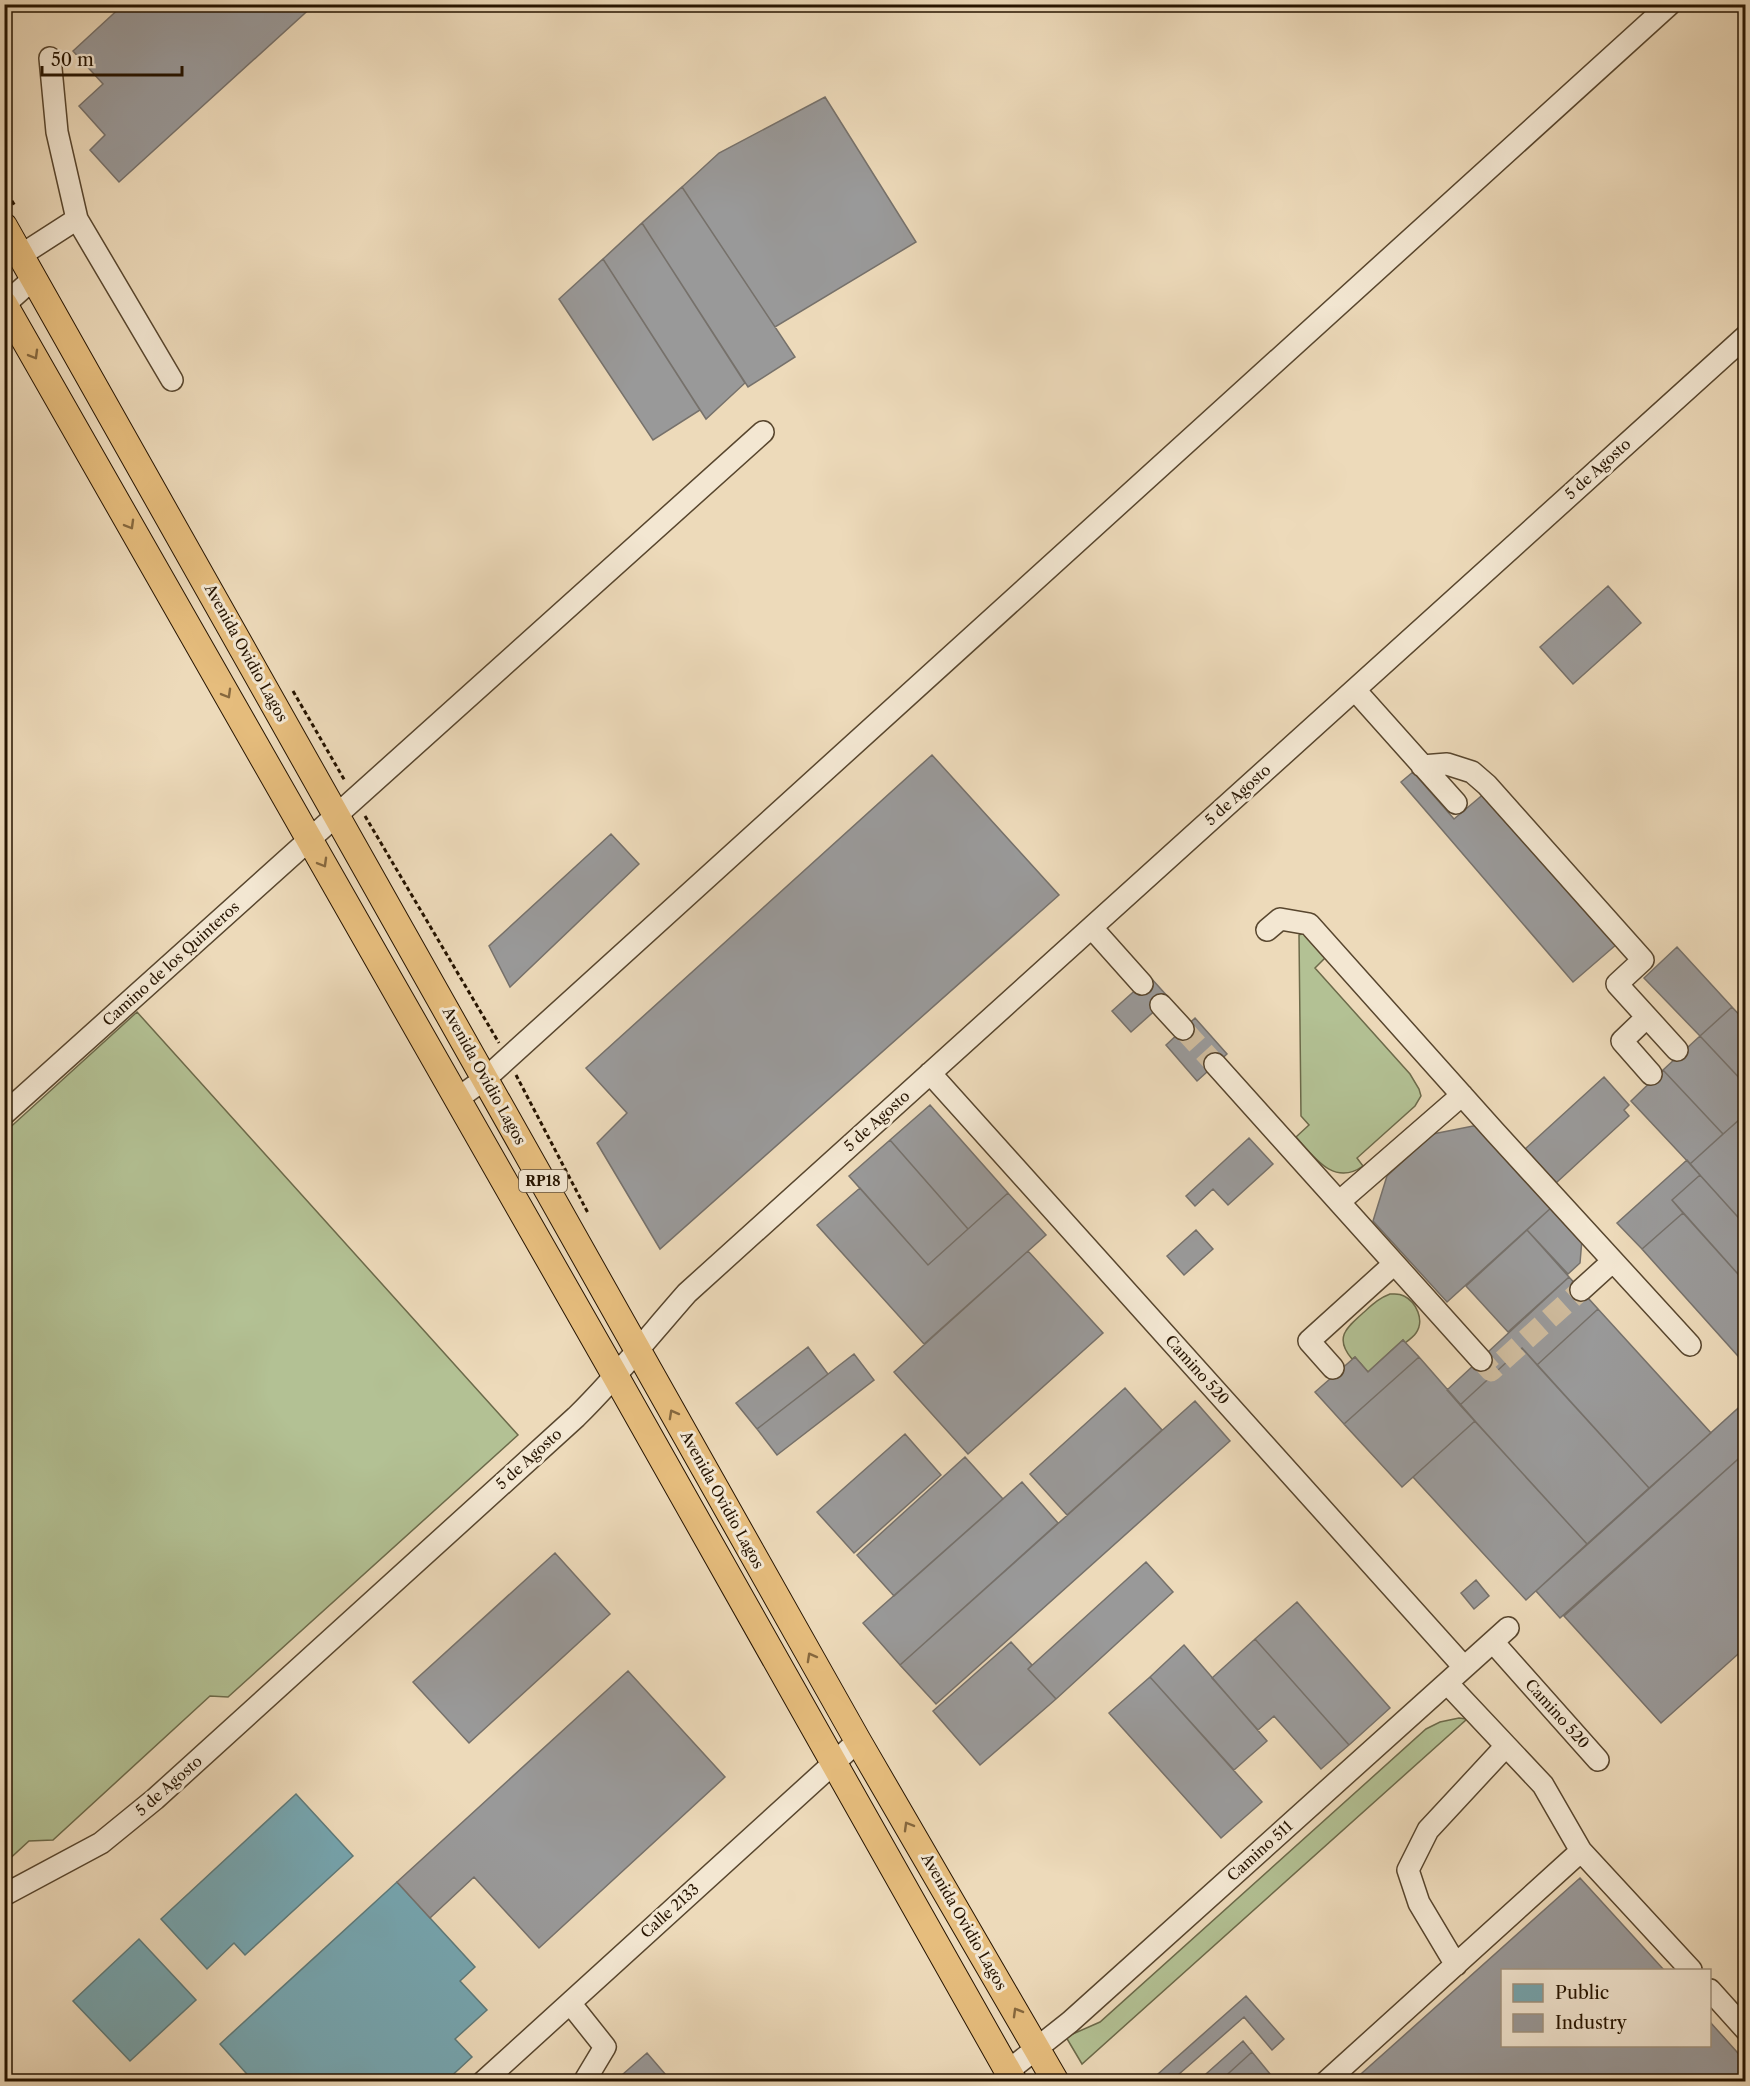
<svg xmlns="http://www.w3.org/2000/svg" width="1750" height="2086" font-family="'Libre Caslon Text',serif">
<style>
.green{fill:#b3c194;stroke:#6c6a4a;stroke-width:1.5}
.public{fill:#76a5af;stroke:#5e7a7a;stroke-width:1.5}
.industry{fill:#999;stroke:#76716b;stroke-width:1.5}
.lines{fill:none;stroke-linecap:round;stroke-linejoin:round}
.minor-tunnel{stroke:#cfbc9e;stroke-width:21;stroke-dasharray:21 10;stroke-linecap:butt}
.minor-casing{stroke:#58462e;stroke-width:24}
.major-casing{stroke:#261400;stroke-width:28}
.path{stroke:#261400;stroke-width:3;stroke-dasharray:4.5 3;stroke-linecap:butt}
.minor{stroke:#f3e7d2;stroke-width:21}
.major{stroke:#e6bd7d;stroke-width:26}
.oneway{stroke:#86683e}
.labels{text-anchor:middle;stroke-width:6;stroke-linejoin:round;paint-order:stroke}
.shield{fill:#f3e7d2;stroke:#64533f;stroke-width:1.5}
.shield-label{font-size:14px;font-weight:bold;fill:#261400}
.street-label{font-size:15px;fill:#261400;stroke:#f3e7d2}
</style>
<rect width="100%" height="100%" fill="#eddaba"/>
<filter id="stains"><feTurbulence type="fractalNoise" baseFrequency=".00333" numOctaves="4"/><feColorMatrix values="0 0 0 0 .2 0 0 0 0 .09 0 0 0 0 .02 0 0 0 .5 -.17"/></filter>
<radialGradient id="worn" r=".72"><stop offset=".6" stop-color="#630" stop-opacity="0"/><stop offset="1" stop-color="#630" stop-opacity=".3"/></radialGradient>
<path class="green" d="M1303,933L1325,958L1315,968L1410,1074L1419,1089L1421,1096L1415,1106L1357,1158L1363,1166C1334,1187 1314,1157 1296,1137L1309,1125L1301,1116L1299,935Z
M137,1012L518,1435L228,1697L210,1696L53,1840L29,1841L5,1863V1132Z
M1390,1294C1395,1294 1399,1293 1404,1296C1416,1302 1425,1320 1416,1333C1414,1336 1409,1340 1405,1343L1403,1340L1368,1372L1355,1357L1352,1359C1334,1338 1346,1328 1363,1313C1372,1305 1379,1298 1390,1294Z
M1459,1718L1467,1719L1082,2064L1066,2037L1100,2022L1426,1729L1440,1722Z"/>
<path class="public" d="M296,1794L353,1856L245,1955L234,1943L207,1969L161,1919Z
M397,1882L475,1967L460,1981L487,2010L455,2039L472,2057L445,2082H409L407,2079L404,2082H254L220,2044Z
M139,1939L196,2000L130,2061L73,2001Z"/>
<path class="industry" d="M124,4H315L119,182L90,150L105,135L79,106L103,84L73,51Z
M825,97L916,242L775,327L682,187L719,153Z
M682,187L795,357L748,387L642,223Z
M642,223L745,383L706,419L603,259Z
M603,259L700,410L653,440L559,299Z
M1608,586L1641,623L1573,684L1540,647Z
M932,755L1059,895L660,1249L597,1143L627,1113L586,1068Z
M1413,772L1454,819L1486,792L1617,944L1573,982L1401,782Z
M611,834L639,864L510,987L489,946Z
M1677,947L1732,1007L1700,1036L1644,978Z
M1150,977L1169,998L1131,1032L1112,1011Z
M1732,1007L1746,1022V1085L1700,1036Z
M1195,1018L1227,1054L1197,1081L1166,1045Z
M1700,1036L1746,1085V1114L1723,1134L1663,1070Z
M1663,1070L1723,1134L1690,1164L1631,1101Z
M1604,1077L1629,1105L1624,1110L1629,1116L1556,1183L1525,1149Z
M930,1105L1008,1193L968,1229L890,1140Z
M1742,1117L1746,1122V1226L1690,1164Z
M1478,1125L1552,1207L1447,1302L1373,1221L1387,1176L1433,1134Z
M1249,1138L1273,1164L1228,1205L1213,1189L1195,1206L1186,1196Z
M890,1140L968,1229L928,1265L849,1176Z
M1687,1160L1700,1175L1672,1200L1683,1213L1642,1249L1617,1223Z
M1700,1175L1746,1226V1283L1672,1200Z
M860,1188L928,1265L1008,1193L1046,1235L924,1344L817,1225Z
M1552,1207L1582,1239L1580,1263L1568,1274L1527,1230Z
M1683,1213L1746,1283V1365L1642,1249Z
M1196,1230L1213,1249L1184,1275L1167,1256Z
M1527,1230L1569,1277L1508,1332L1466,1286Z
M1028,1251L1103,1333L968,1454L894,1372Z
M1569,1277L1598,1309L1537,1365L1522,1348L1460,1405L1447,1390Z
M1598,1309L1711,1433L1649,1488L1537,1365Z
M1403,1340L1419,1357L1344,1424L1315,1392L1355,1357L1368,1372Z
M808,1347L828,1374L757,1429L736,1403Z
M1522,1348L1649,1488L1587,1544L1460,1405Z
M854,1354L874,1380L777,1455L757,1429Z
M1419,1357L1475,1421L1402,1487L1344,1424Z
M1125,1388L1162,1430L1067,1515L1030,1474Z
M1195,1401L1230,1441L936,1704L900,1665Z
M1746,1401V1452L1560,1618L1536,1591Z
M1475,1421L1587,1544L1526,1600L1413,1477Z
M905,1434L941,1475L854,1553L817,1512Z
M1746,1452V1647L1661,1723L1564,1616Z
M965,1457L1003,1499L894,1596L857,1555Z
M1022,1482L1058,1523L900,1665L863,1623Z
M555,1553L610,1614L469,1743L413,1682Z
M1146,1562L1173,1592L1056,1699L1028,1669Z
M1476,1580L1489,1596L1474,1609L1461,1593Z
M1297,1602L1390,1708L1349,1745L1255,1639Z
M1255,1639L1349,1745L1321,1769L1274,1716L1258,1730L1212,1678Z
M1011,1642L1032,1665L1028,1669L1056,1699L980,1765L933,1711Z
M1184,1645L1267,1741L1234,1770L1150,1677Z
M628,1671L725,1777L539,1948L474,1877L430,1918L397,1882Z
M1150,1677L1262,1802L1221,1838L1109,1713Z
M1580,1878L1664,1970H1502V2046H1710V2022L1746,2062V2082H1352Z
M1246,1996L1284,2039L1272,2050L1244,2017L1170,2082H1149Z
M1243,2041L1252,2052L1219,2082H1197Z
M1252,2052L1270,2074L1261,2082H1219Z
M647,2053L672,2082H614Z"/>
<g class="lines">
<path class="minor-tunnel" d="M1183,1029L1215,1064
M1481,1360L1491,1371L1581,1290"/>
<defs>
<path id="minor" d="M50,58L57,132L77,219L172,380
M21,255L77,219
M4,305L34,278
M1355,690L1456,803
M1422,766L1447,764L1472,772L1487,785L1643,960L1617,984L1677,1050
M1092,928L1142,984
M1267,930L1280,919L1309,924L1494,1131L1690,1345
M1161,1005L1183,1029
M1647,1017L1622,1041L1651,1074
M1215,1064L1481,1360
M930,1073L1464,1667
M457,1099L486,1078L1670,4
M4,1114L763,432
M1339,1202L1462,1095
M1581,1290L1613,1261
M1333,1368L1309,1341L1394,1264
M1493,1642L1598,1760
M1447,1683L1543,1785L1581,1851L1691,1970
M4,1895L101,1843L155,1799L576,1417C616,1378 650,1335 687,1293L1746,336
M1456,1965L1419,1903L1408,1870L1428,1830L1506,1746
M1710,1990L1746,2030
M570,2003L605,2047L584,2082
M1008,2071L1070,2022L1508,1628
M483,2082L858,1741
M1326,2082L1581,1851"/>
<path id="major" d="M4,226L858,1741L1056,2082
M4,304L616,1377L1014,2082"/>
</defs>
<use href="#minor" class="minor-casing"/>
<use href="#major" class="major-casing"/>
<path class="path" d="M4,188L15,206
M293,691L345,781
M365,816L499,1043
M516,1075L588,1213"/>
<use href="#minor" class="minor"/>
<use href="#major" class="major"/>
</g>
<defs><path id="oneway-chevron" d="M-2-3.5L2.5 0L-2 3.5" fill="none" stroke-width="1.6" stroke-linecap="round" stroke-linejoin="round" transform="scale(1.5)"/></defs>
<g class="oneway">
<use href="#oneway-chevron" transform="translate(34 355) rotate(60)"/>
<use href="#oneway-chevron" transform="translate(130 525) rotate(60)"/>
<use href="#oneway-chevron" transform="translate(227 694) rotate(60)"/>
<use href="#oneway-chevron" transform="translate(323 863) rotate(60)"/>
<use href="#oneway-chevron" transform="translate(673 1414) rotate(-119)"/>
<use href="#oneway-chevron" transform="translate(811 1657) rotate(-119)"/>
<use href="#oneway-chevron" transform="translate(908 1826) rotate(-120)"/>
<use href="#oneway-chevron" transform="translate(1017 2012) rotate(-120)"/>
</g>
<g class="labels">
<rect class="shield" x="519" y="1170" width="48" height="22" rx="4.5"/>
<g class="shield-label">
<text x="543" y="1186">RP18</text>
</g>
<g class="street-label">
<text transform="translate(1598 469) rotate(-42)" y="5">5 de Agosto</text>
<text transform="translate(246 653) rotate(61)" y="5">Avenida Ovidio Lagos</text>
<text transform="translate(1238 795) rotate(-42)" y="5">5 de Agosto</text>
<text transform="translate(171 964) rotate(-42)" y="5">Camino de los Quinteros</text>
<text transform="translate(484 1076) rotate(61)" y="5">Avenida Ovidio Lagos</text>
<text transform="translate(877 1121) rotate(-42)" y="5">5 de Agosto</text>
<text transform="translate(1197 1370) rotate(48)" y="5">Camino 520</text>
<text transform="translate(529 1459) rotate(-42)" y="5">5 de Agosto</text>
<text transform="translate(722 1500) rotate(61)" y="5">Avenida Ovidio Lagos</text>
<text transform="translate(1557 1714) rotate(48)" y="5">Camino 520</text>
<text transform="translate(169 1786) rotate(-41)" y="5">5 de Agosto</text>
<text transform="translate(1260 1851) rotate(-42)" y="5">Camino 511</text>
<text transform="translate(670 1911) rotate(-42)" y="5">Calle 2133</text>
<text transform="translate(964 1922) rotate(60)" y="5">Avenida Ovidio Lagos</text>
</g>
</g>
<rect width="1750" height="2086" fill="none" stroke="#eddaba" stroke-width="24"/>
<rect x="6" y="6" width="1738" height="2074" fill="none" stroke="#261400" stroke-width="3"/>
<rect x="12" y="12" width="1726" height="2062" fill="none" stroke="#261400" stroke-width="1.5"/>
<rect x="1501" y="1969" width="210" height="78" fill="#f3e7d2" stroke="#a1937e" stroke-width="1.5"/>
<rect x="1513" y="1984" width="30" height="18" fill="#76a5af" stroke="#a1937e" stroke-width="1.5"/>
<text x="1555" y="1999" font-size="18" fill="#261400">Public</text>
<rect x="1513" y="2014" width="30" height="18" fill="#999999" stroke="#a1937e" stroke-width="1.5"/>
<text x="1555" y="2029" font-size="18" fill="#261400">Industry</text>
<path d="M42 66v9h140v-9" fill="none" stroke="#261400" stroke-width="3"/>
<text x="51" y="66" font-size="18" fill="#261400" stroke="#f3e7d2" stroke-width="4.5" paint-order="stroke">50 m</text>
<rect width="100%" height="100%" filter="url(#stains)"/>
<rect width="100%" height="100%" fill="url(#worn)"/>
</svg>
